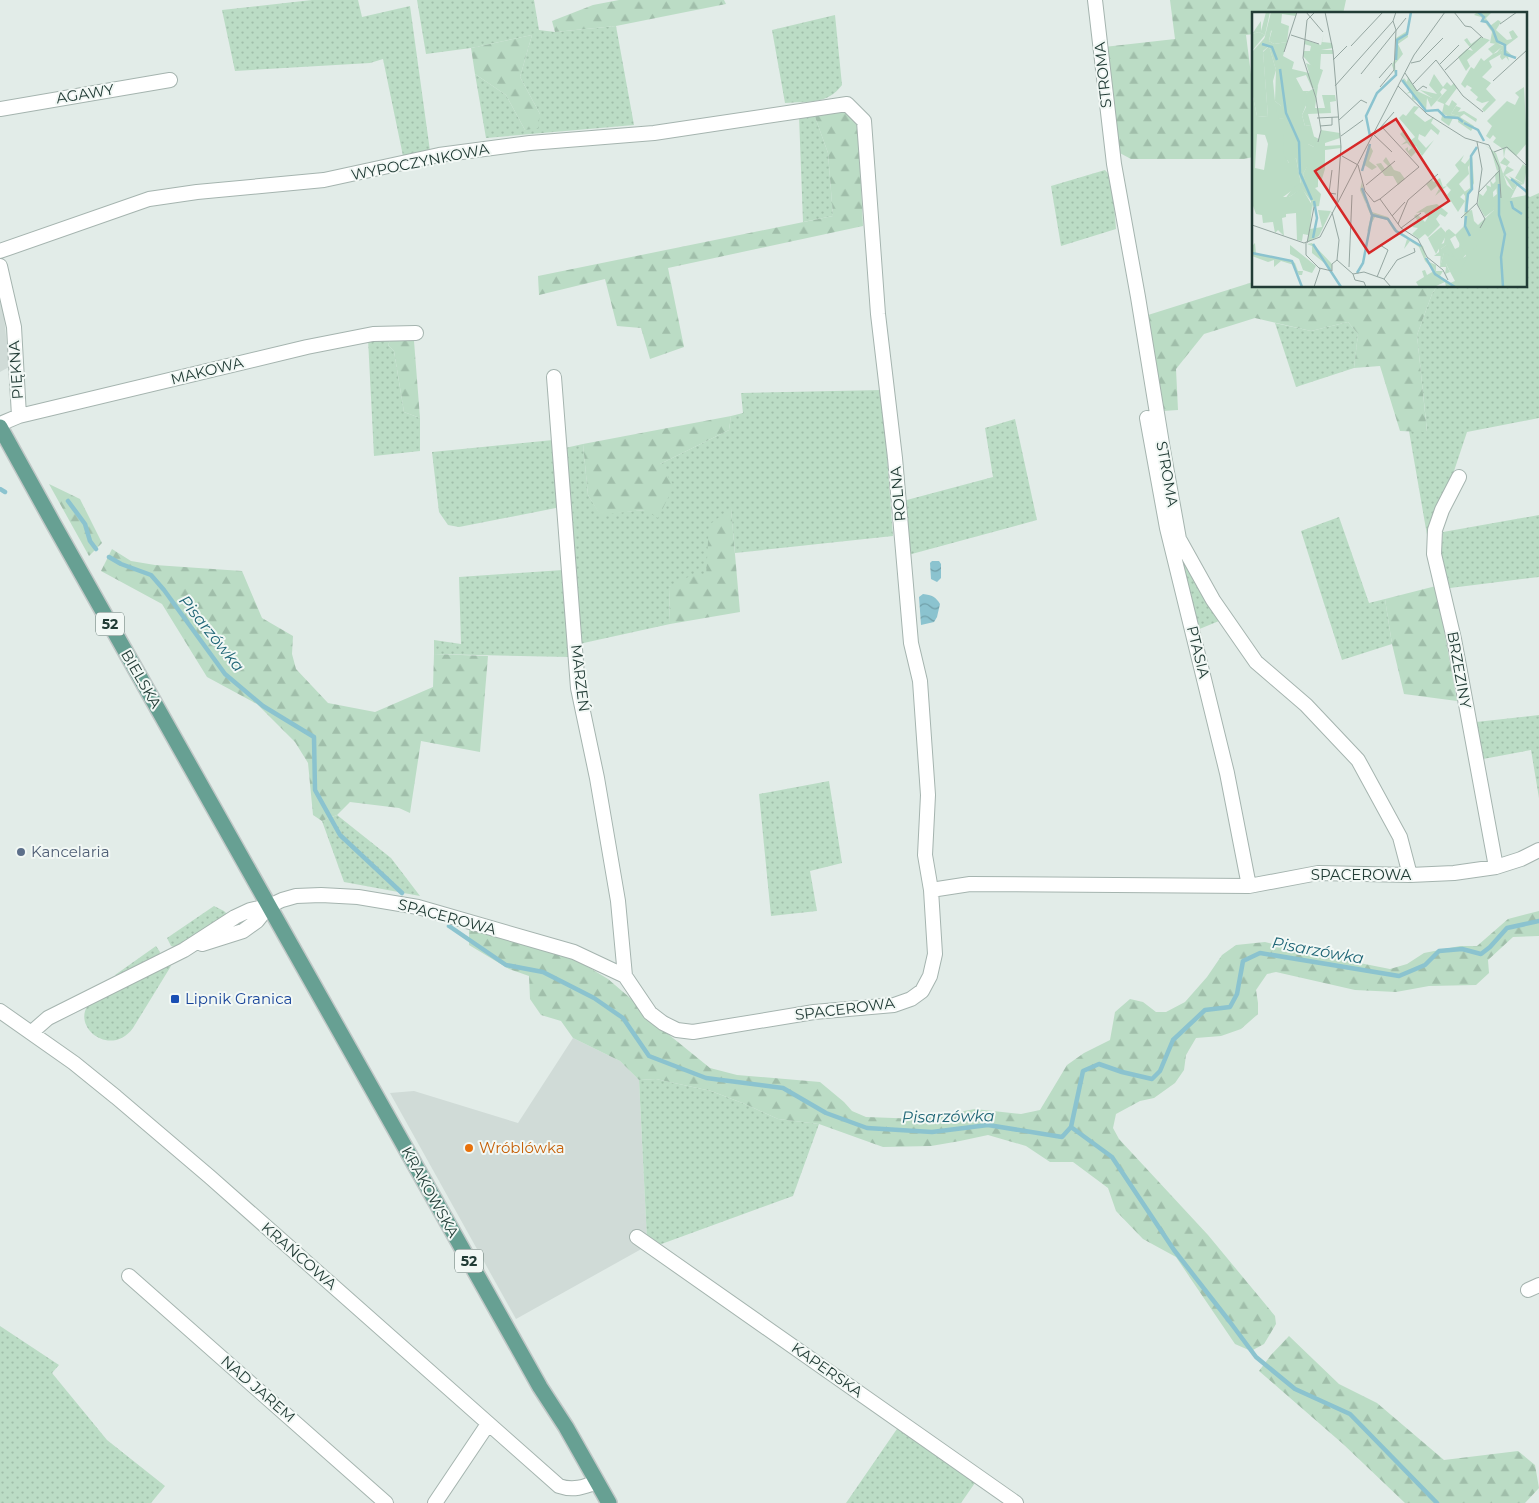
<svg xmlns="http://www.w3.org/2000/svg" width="1539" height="1503" font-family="Montserrat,sans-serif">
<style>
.built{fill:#d0dbd7}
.grass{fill:url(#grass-dots)}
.forest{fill:url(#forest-firs)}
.water{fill:url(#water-waves)}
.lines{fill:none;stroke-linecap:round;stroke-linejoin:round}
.stream{stroke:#8bc3cf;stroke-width:4.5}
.street-casing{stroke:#a5b4af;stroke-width:16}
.primary-casing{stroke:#c1c8c7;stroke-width:18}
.street{stroke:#fff;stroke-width:14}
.primary{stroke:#67a093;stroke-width:15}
.service-dot{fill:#5c6f8a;stroke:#f2f8f5;stroke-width:2}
.transit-dot{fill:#1a4fb4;stroke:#f2f8f5;stroke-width:2}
.food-dot{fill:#e8710a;stroke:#f2f8f5;stroke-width:2}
.labels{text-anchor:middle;stroke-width:4;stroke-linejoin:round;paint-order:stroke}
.shield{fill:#f2f8f5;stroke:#60746f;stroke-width:1}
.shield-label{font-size:14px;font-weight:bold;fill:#223c36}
.street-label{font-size:15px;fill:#223c36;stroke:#f2f8f5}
.service-label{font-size:15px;fill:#4e5e75;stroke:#f2f8f5;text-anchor:start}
.transit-label{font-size:15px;fill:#164399;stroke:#f2f8f5;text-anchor:start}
.food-label{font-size:15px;fill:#c56008;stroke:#f2f8f5;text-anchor:start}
.water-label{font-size:16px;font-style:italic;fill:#1e6576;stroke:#f2f8f5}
.inset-river{fill:none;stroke:#8bc3cf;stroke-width:2.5}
.inset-road{fill:none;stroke:#95a6a1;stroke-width:1}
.view{fill:#d62828;fill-opacity:0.15;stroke:#d62828;stroke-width:2.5}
.inset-edge{fill:none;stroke:#223c36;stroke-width:2.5}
</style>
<defs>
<pattern id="grass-dots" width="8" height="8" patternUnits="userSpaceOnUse" patternTransform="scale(1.25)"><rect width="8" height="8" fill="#bbdcc5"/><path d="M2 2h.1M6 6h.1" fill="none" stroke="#a0beaa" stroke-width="1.8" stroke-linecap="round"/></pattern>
<pattern id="forest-firs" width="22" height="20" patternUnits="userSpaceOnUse" patternTransform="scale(1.25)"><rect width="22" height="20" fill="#bbdcc5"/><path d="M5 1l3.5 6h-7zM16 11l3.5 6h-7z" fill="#a0beaa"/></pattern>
<pattern id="water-waves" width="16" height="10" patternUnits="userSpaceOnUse" patternTransform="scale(1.25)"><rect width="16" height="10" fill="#8bc3cf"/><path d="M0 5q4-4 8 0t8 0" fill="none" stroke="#71a0a9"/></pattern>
</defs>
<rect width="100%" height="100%" fill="#e2ece8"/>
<path class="built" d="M0,300L4,316L9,367L0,372Z
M573,1038L620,1061L639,1080L647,1240L645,1247L516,1319L390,1093L414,1091L518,1123Z"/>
<path class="grass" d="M312,0H358L362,17L410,6L430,151L403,156L383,59L370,63L235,71L222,10Z
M417,0H534L539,30L555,32L616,26L634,125L486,138L475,74L506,95L525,130L540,114L520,77L532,35L471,48L426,54Z
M835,15L842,85C827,105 808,101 785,103L772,30Z
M814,114L828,153L833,216L803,222L799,116Z
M1105,170L1112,178L1116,229L1061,246L1051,186Z
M1539,193V418L1467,432L1453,474L1427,535L1409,431H1427L1417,335L1432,294L1437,286H1525V194L1530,197Z
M1348,322L1358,334L1354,368L1296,387L1275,323L1311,331Z
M392,336L388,345L394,351L404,412L420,418V451L374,456L368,339Z
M882,390L893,536L735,553L731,509L707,568V577L669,587L670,624L579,644L565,448L583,444L588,495L600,514L645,510L660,464L729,430L731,416L743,413L741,393Z
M1015,419L1037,520L908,555L903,501L993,477L985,428Z
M553,440L561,507L459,527L448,525L439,512L432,452Z
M1539,515V577L1450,588L1441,555L1443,532Z
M1339,517L1369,603L1385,599L1392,644L1342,660L1301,531Z
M1181,555L1219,621L1197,630L1178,557Z
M563,570L569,657L434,654V640L461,644L459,577Z
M1539,715V798L1531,750L1483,759L1476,722Z
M829,781L842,863L810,871L817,911L771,916L759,794Z
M337,815L391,858L420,896L344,882L322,821Z
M214,906L224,911L227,914L195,936L175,947L171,946L167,938Z
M156,946L160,952L159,955L117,976L115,975Z
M170,965L171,966L133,1028C111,1058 72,1028 88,1005Z
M656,1079L711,1091L745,1104L778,1119L819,1124L793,1196L656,1246L647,1240L639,1080Z
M0,1326L59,1365L52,1373L107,1440L165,1486L151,1503H0Z
M899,1426L977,1480L961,1503H846Z"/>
<path class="forest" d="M619,0H724L726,4L616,26L555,32L552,21L593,5Z
M1170,0H1346L1343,14H1253V34L1246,35L1253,90V157L1244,159H1131L1116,151L1104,47L1175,39Z
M532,35L520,77L540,114L538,128L525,130L506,95L475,74L471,48Z
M840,109L846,112L858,126L863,226L668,268L684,347L650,359L641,328L617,326L605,279L539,295L538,276L833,216L828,153L814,114Z
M1253,282V286H1437L1432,294L1417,335L1427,432L1400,431L1380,366L1354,368L1358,334L1348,322L1311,331L1255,318L1204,334L1176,369L1178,410L1163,411L1148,315Z
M392,336L404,338L414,341L420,418L404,412L394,351L388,345Z
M731,416L729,430L660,464L674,486L658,518L644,510L600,515L588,495L583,444Z
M49,484L80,499L102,543L89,556Z
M731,508L740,612L670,624L669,587L692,575L706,577L709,525Z
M112,549L131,561L155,565L242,571L262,618L293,636L292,654L296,669L328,703L375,712L433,687L434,654L488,656L480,752L421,741L410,813L399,808L350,802L337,815L322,821L313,815L308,763L295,742L257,704L207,677L162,604L101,571Z
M1436,586L1457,701L1404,694L1392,644L1385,599Z
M1539,911V936L1513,937L1488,960L1489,973L1476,985L1429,986L1396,992L1355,990L1276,972L1267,974L1256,990L1258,1003V1014L1241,1029L1221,1036L1196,1038L1186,1055L1184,1070L1175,1083L1154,1098L1140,1101L1116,1114L1113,1128L1119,1139L1208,1235L1275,1316L1276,1324L1264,1344L1251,1351L1235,1344L1176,1257L1143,1239L1116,1211L1108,1188L1073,1162H1050L1026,1146L988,1135L960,1141L931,1146L883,1147L819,1124L778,1119L745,1104L711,1091L656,1079L639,1080L620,1061L573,1038L561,1021L541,1015L530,999L529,976L509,969L469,945V928L575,959L608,979L636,1003L652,1024L668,1034L710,1068L737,1075L820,1082L844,1102L852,1111L866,1117L921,1119L975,1109L1021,1114L1040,1110L1067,1065L1084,1053L1110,1040L1115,1012L1130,999L1143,1002L1156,1012H1166L1185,1002L1207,977L1222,955L1236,945L1265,942L1319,955L1390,969L1407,964L1424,953L1460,946H1477L1508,919Z
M1289,1336L1339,1384L1377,1403L1444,1460L1518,1451L1535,1465L1539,1488L1525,1503H1405L1343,1444L1259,1371L1271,1355Z"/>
<path class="water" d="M932,561H939L941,564V578L937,582L931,579L930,563Z
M923,594C932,595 936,597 940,604L937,617L934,622L921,625L919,597Z"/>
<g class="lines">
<path class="stream" d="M0,489L5,492
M68,501L85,524L90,541L96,549
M109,557L121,564L151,575L164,590L225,674L263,706L314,737L315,790L340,835L402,893
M449,926L506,965L543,972L594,998L623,1018L649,1056L706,1078L783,1088L826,1113L867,1128L932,1132L988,1125L1062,1137L1071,1127L1083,1071L1099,1064L1122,1072L1152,1079L1160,1071L1173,1040L1205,1010L1230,1007L1237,994L1243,961L1260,953L1399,976L1425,965L1439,951L1462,949L1481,954L1490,947L1507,928L1539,921
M1071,1127L1112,1157L1174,1250L1230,1322L1256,1357L1295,1389L1350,1414L1437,1503"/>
<defs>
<path id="street" d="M1095,0L1114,164L1138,297L1163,450L1179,539L1213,600L1256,662L1306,705L1358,760L1400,837L1410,875
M0,109L170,80
M0,251L149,199L197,192L324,180L439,155L530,143L654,133L847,104L864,121L878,314L895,458L911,643L920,681L928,795L925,855L931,890
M0,266L14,327L19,416
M554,377L578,688L597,778L618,901L625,976
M1147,418L1167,528L1227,773L1249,886
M0,424L19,416L307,347L373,334L416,333
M1459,477L1442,510L1435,530L1434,554L1454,639L1496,867
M202,944L243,931L257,921L269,906
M0,1011L74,1063L116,1097L210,1177L559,1486C573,1491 584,1487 597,1482
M32,1032L48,1018L184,950L235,917L250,910L269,906L282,900L296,896L321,895L358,897L418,907L574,952L625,976L650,1013L663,1023L677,1030L693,1032L814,1012L894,1005L911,999L922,991L930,976L935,954L931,890L970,884L1249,886L1318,873L1410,875L1454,873L1496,867L1521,859L1539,850
M637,1237L1016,1503
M129,1276L386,1503
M1528,1290L1539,1285
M435,1503L488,1424"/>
<path id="primary" d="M0,427L53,523L485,1289L540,1387L566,1427L609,1503"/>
</defs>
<use href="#street" class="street-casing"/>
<use href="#primary" class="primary-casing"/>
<use href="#street" class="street"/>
<use href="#primary" class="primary"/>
</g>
<circle class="service-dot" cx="21" cy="852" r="5"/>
<rect class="transit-dot" x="170" y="994" width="10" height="10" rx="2.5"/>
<circle class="food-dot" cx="469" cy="1148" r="5"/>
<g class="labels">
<g class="shield">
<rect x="96" y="612.5" width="28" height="23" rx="4"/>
<rect x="455" y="1249.5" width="28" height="23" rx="4"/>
</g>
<g class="shield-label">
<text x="110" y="629">52</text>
<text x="469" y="1266">52</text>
</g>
<g class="street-label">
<text transform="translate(1103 75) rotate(-96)" y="5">STROMA</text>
<text transform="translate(85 94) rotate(-9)" y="5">AGAWY</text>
<text transform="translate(420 162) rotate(-11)" y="5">WYPOCZYNKOWA</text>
<text transform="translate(16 370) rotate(-94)" y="5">PIĘKNA</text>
<text transform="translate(207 371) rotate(-14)" y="5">MAKOWA</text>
<text transform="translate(1167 474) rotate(80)" y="5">STROMA</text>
<text transform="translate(898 494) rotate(-95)" y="5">ROLNA</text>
<text transform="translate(1198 652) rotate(76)" y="5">PTASIA</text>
<text transform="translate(1459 670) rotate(80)" y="5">BRZEZINY</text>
<text transform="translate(580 678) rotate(83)" y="5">MARZEŃ</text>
<text transform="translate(141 679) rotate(60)" y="5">BIELSKA</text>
<text x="1361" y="880">SPACEROWA</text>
<text transform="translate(447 917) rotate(15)" y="5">SPACEROWA</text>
<text transform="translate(845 1009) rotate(-7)" y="5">SPACEROWA</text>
<text transform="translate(430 1192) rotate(61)" y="5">KRAKOWSKA</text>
<text transform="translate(299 1256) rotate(41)" y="5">KRAŃCOWA</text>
<text transform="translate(827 1370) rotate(35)" y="5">KAPERSKA</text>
<text transform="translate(258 1389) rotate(41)" y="5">NAD JAREM</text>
</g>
<g class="service-label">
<text x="31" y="857">Kancelaria</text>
</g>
<g class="transit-label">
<text x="185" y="1004">Lipnik Granica</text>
</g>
<g class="food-label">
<text x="479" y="1153">Wróblówka</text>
</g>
<g class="water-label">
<text transform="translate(212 633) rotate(51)" y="6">Pisarzówka</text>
<text transform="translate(1318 950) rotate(10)" y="6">Pisarzówka</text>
<text transform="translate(948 1116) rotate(-1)" y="6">Pisarzówka</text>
</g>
</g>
<g transform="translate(1252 12)">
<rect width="275" height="275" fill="#e2ece8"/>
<path d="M14,0H18L13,23L7,20L0,22L9,9V19ZM19,0H45L44,4L30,2L29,11L37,14L35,30L22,32L17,29L20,18L12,28ZM72,21L70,30L80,31L81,36L69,38H81V42H69L68,57H62L51,44L52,39H58L59,34L52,32L53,28L69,33ZM229,25L238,28L215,48L218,54L214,59L206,45L215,37L221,39L212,28L215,26L219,32ZM244,31L251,34L241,42L251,38V41L237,49L240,55L230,65L239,71L234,77L244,88L232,100L230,97L237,89L230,91L224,88L226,85L218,78L220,76L215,73L213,76L209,72L219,55L222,57L229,46L232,49L241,42L236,37ZM17,34L24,58L21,69L23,89L29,94L27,107L37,105L35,148L37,151L44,146L49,172L31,185H37L50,176L60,193L58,217L70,215L66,198L79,199L67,224L56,230V223L51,222L50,229L45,228L44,201L34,202V205L30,206L32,224L26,218L23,221L21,210L11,211L10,203L4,202L0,191V80L5,104L16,105L11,40ZM5,122L13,123L16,132L12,158L3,156ZM182,62L191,75L195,70L199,74L202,71L205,76L193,92L197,94L200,88L205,92L199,102L207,104L206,107L201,106L197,114L189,108L190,104L197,105L190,101L192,92L185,89L195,78L191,76L188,80L190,83L179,95L175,86H180L168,78L185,82L177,73ZM66,74L63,96H73L70,83H83L84,89L78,90L79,101L56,102L59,113L53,114L50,103L54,95V81ZM272,75L275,131L264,144L254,136L253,139L252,145L258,150L255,154L262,158L253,163L264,173L261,178L251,162L255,154L248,151L252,146L251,137L241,130L244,126L241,123L238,127L234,124L240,114L235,109L255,89L263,93L267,85L263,81ZM162,94L167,95L162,101L173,110L182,105L179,111L188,119L186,123L179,117L173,125L167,122L166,127L174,136L182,128L170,144L164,134L161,136L164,140L159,145L153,137L156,135V139L160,136L155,131L149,133L154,129L148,122L151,119L158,129L163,125L147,106L151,102L154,104ZM69,118L88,121V126L73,131V134L89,133V136L73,138V157L70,167H66V175L63,176L69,182L67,194L61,195L51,162L55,154L56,132L62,135L61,124L67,127ZM212,143L209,149L213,152L217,147L219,151L216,155L217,162L207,172L213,180L208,185L213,189L206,200L195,183L199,178L194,173L207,159L203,153ZM134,145L142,158L148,160L153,167L146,173L141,164H133L124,152L129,151L133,157L136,154L131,149ZM271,152L275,155L272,172L263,166ZM246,167L245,176L241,180L242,198L233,205L226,193L227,181L231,184L235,178L234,173L239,175L238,168L241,172ZM185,192L196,201L193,205L188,202L184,207L188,213L176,225L173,222L167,227L160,222L166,216L160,215L166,209L162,204L165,202L173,210L176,205L172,200L164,201L175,194ZM197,217L204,223L198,227L203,237L207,235L208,229L214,242L208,250L194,252L198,260L193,262L194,255H188L194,233L189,237L190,244H182L187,240V233L192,231L194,219ZM38,233L64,254L60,261L51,258L47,247L38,242Z" fill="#bbdcc5" fill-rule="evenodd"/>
<path d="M225,0H240L234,6L238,14L246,8L249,10L244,18L255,28L260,27L257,20L261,18L266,25L254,34V38L263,46L259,44L256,45L257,49L254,45L250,48L248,45L250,38L242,44L251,33L238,31L240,20L229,5L222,3ZM19,19L17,29L22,32L35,30L31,44L42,50L40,57L57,61L54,51L71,58L65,76H60L54,63L44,66L51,79H58L54,81L55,91L50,103L53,114L59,113L64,132L62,135L56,132V153L51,162L61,188L60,201L59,189L50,177L32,188L41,176L49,171L44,146L38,152L32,144L31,120L35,117L37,106L27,107L24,96L29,94L23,89L24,58L17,34L11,39L16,105L5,104L0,80V40ZM155,19L156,25L146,32L151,42L143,52L144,65L140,53L145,42L144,26ZM7,20L13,23L0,39V22ZM156,65L165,79L180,86H175L174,99L168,90L160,87V80L154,82L158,79L150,69L152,66L155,70ZM204,94L209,96L206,100L212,99L225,107L224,110L212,102L208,105L222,114L219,119L206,110L207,104L199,102ZM117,132L121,139L117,149L125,155L120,158L111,152ZM232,132L244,141L255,173L261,178L264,173L257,164L272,172L265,174L259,186L275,183V275H194L193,270L182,275H167L164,270L172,265L170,259L173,258L175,263L182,259L173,249L167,235L158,229L152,237L155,227L171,234L175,249L184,253V259H191L188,264L198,271L203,269L194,252L201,245L192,241L188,255L189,237L194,233L205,249L214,244L203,223L212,214L213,184L211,181L218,176L217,147L225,134L220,143L222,171L216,183V199L220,198L222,209L226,213L242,198L239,187L245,182L243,162L248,157L245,159L239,138ZM188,166L191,175L195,174L183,184L187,177L185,174L179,179L174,172L179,167L182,170ZM110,169L114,192L120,200L136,205L144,218L157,225L142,219L135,208L123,205L115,220L119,204L108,178ZM189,215L195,222L184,242L176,226ZM3,231L4,242L39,248L43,251L46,259H51L50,263H47L42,253L29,249L22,255V248L16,250L0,244V234ZM60,231L80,252V258H76V254L60,241V234L55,232Z" fill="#bbdcc5"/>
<path d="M250,188L275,194V275H206L210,256L216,244L220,246V239L226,232V220Z" fill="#bbdcc5"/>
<path class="inset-river" d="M226,0L232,5L230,9L235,10L241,18L245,29L253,33V42L264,46M10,32L20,35L25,48M144,48L145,28L155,22L159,0M28,57L34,101L47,130L48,161L60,188M150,68L174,99L186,98L193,105L206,106L211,110M212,111L226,118L232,129M118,124L114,104L125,81L144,63V58M110,159L118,132M259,167L275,180M247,172V203L253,222L249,245L251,275M110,176L120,203L136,207L144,219L169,234M259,189L261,196L270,202M214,200L216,182L220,177L219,144L225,135M214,204L213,214L218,224M61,226L65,206L62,189M61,232L89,275M0,241L40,249L50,275M174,246L183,262L203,275M105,261L111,251L120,204"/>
<path class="inset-road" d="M54,0L71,20M63,0L55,8L51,46L64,86L69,118L66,130M73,0L81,39L89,135L85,190M202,0L213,14L219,15L231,26M248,12L265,0M39,23L67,32M99,34L131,0M32,40L45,0M81,48L95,34M159,51L168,49L191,26M188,52L207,33M193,58L229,25M153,61L165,79L171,74L175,76M109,62L154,6M127,66L140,51M241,69L275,38M161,72L184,48L211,84L231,100M83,74L141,9M146,74L175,102L213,126L237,133L247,155L249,186M128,75L142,58L144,18L141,9L144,0M65,106L86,105M87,108L109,88L115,91M68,114L80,113V105M121,122L140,140M123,122L142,100M89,124L111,108M225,130L230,157L225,192L233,207L228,216M242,140L255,135L275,154M90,144L106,153L113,179L122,190L128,187L149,216L166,227L175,245L191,258L196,268M80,158L77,181L84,182M114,173L143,149M226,181L248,158M128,187L167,155L130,115M80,200L87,228L85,248M140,204L153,190M209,206L225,191M146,212L156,188L186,162M0,213L52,231L68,225L162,43L193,0M149,216L169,201M54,231V243L68,257L62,275M55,231L62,195M85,248L101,262L112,260L132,267L139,275M97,255L100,183M67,256L80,259V252L85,248M101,262L103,268L112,270L114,275M125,265L136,238L128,233M132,267L145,248L163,240L162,236"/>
<path class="view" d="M144,107L197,189L117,241L63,159Z"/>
<rect width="275" height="275" class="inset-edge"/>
</g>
</svg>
